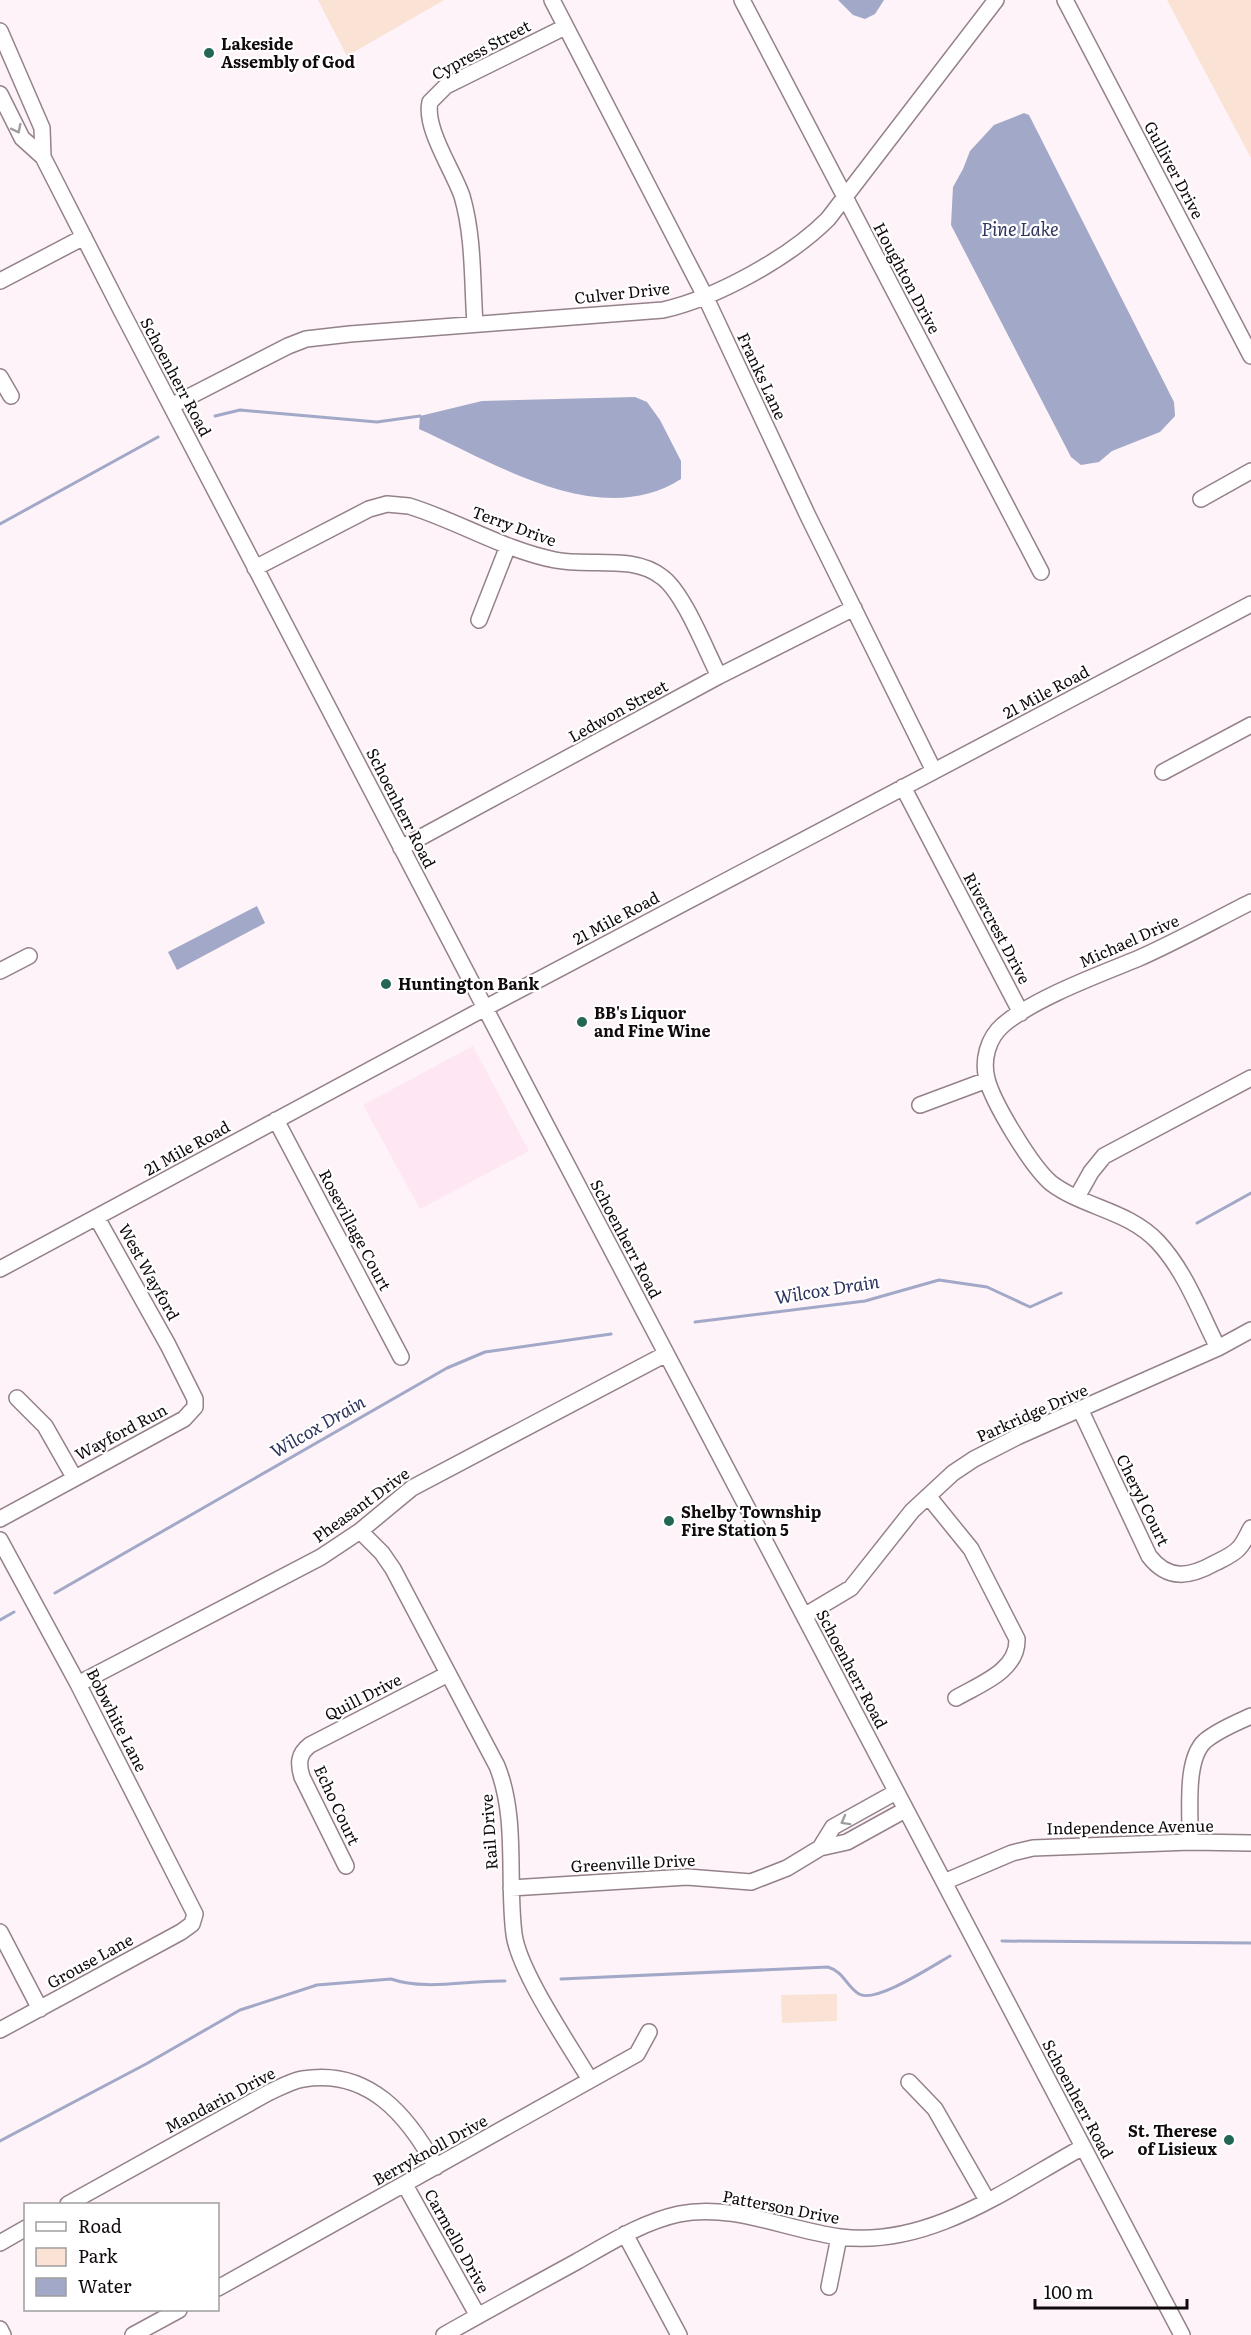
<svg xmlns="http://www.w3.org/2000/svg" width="1251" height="2335" font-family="Literata,serif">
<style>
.built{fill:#fee6f2}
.green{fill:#fae2d4}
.water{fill:#a2a8c8}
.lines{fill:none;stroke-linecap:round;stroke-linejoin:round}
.stream{stroke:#a2a8c8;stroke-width:3}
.minor-casing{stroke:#95818b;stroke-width:18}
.minor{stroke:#fff;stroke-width:15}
.oneway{stroke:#a09d9e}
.poi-dot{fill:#246655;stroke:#fff;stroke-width:2}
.labels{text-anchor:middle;stroke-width:4.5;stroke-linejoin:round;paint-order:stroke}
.poi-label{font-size:16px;font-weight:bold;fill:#110a0d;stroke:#fff;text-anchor:start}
.street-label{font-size:16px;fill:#110a0d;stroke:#fff}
.water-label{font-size:18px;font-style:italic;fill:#2e335f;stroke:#fff}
</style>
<rect width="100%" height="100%" fill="#fdf3f8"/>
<path class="built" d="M473,1046L529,1151L420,1209L363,1105Z"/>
<path class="green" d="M318,0H444L347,56Z
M1167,0H1251V158Z
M837,1994V2021L782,2023L781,1995Z"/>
<path class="water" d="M838,0H884L875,14L865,19L853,15Z
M1024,113L1029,115L1174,402L1175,416L1160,432L1112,451L1099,462L1081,465L1071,457L951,225L953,187L963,169L970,151L994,125Z
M635,397L647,402L660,420L681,461V479C600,531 495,463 419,429L420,416L482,401Z
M257,906L265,923L177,970L168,952Z"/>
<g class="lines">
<path class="stream" d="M215,416L240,410L377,422L420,416
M0,524L158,437
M1197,1223L1251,1193
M695,1322L865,1301L939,1280L987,1287L1030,1307L1061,1293
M55,1593L447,1368L485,1352L611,1334
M0,1620L14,1612
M1002,1941L1251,1943
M561,1979L828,1967C844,1972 846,1986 859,1994C875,2004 934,1965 950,1956
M0,2141L146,2064L240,2010L317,1985L391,1979C426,1991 468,1980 505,1981"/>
<defs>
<path id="minor" d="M552,0L705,296L808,516L934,771
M742,0L1041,572
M1065,0L1251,356
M0,31L42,128L43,157
M0,94L22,138L43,157L121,310L544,1121L1182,2335
M0,281L84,237
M475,324C472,282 474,237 462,196C453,170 424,128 430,102L446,86L565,27
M0,377L11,396
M171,406L288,346L306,339L350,334L663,310C716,298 789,258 828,219L996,0
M1201,499L1251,471
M255,568L369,509L387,504L409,506C458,521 504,550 555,560C589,567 633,554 662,577C684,593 706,651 719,676
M479,620L508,546
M1163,772L1251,725
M903,787L1021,1013
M401,848L719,676L854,608
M0,971L29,956
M920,1105L987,1080
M276,1120L401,1357
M1077,1197L1091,1172L1104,1156L1251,1078
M0,1269L485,1008L1251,604
M1218,1348C1200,1312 1185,1271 1158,1242C1128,1210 1084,1208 1051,1183C1032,1167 993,1103 987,1079C982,1060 988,1038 1003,1025C1035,998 1098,975 1137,959C1176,942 1213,921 1251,902
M17,1398L45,1426L74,1477
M1081,1411L1149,1556C1168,1581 1190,1577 1215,1563C1223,1559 1233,1555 1239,1548C1244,1543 1247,1535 1251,1528
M928,1496L971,1549L1017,1639C1018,1671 980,1684 956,1698
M0,1519L184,1419L195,1407V1399L168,1345L97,1218
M360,1531L382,1553L393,1569L497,1766C518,1818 507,1879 514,1934C519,1972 569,2044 590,2080
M0,1540L78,1684L195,1914L192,1924L181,1932L0,2030
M804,1616L851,1588L912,1511L953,1473L974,1459L1017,1437L1218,1348L1251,1330
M78,1684L321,1557L360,1531L412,1488L666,1354
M896,1792L833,1827L820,1848L847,1842L905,1810
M1190,1842C1191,1815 1184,1760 1205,1741C1218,1730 1236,1723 1251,1716
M346,1866L302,1777C298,1764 298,1754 310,1745L448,1674
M944,1882L1012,1853L1033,1848L1190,1842L1251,1843
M511,1888L687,1877L751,1882L787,1868L820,1848
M0,1932L40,2009
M909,2082L935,2109L987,2200
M405,2185L478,2316
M68,2204L268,2093C279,2088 291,2081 303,2079C369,2068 408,2116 436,2167
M625,2234L679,2335
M0,2243L26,2228
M829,2287L839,2237
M218,2288L637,2054L649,2032
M0,2329L3,2335
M133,2335L179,2310
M444,2335C488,2310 532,2286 576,2262C608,2244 642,2222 679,2214C733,2203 787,2230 840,2237C930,2248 1008,2188 1083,2147"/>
</defs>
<use href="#minor" class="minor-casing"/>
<use href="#minor" class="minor"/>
</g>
<defs><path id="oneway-chevron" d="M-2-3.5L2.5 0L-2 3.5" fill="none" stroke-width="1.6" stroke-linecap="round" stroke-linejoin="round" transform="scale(1.5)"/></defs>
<g class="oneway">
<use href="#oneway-chevron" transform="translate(17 129) rotate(63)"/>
<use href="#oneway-chevron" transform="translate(845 1821) rotate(151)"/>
</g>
<g class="poi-dot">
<circle cx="209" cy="53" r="6"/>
<circle cx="386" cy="984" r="6"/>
<circle cx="582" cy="1022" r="6"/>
<circle cx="669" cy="1521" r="6"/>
<circle cx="1229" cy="2140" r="6"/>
</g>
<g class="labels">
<g class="poi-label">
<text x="221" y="50">Lakeside<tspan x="221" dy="18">Assembly of God</tspan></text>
<text x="398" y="990">Huntington Bank</text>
<text x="594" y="1019">BB's Liquor<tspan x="594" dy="18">and Fine Wine</tspan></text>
<text x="681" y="1518">Shelby Township<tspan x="681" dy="18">Fire Station 5</tspan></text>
<text x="1217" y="2137" text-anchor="end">St. Therese<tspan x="1217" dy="18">of Lisieux</tspan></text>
</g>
<g class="street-label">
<text transform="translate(481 50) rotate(-28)" y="6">Cypress Street</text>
<text transform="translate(1174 170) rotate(62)" y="6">Gulliver Drive</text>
<text transform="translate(907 278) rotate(62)" y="6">Houghton Drive</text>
<text transform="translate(622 293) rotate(-6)" y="6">Culver Drive</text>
<text transform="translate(762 376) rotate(65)" y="6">Franks Lane</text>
<text transform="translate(176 377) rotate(62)" y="6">Schoenherr Road</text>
<text transform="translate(514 526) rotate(20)" y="6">Terry Drive</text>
<text transform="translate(1046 692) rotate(-28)" y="6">21 Mile Road</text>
<text transform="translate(618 711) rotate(-29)" y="6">Ledwon Street</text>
<text transform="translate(401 808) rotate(63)" y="6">Schoenherr Road</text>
<text transform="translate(616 918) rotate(-28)" y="6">21 Mile Road</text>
<text transform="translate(997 928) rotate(62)" y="6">Rivercrest Drive</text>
<text transform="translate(1129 941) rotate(-24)" y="6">Michael Drive</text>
<text transform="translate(187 1148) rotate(-29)" y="6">21 Mile Road</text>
<text transform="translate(355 1230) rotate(62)" y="6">Rosevillage Court</text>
<text transform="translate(626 1239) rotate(62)" y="6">Schoenherr Road</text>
<text transform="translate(149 1272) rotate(61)" y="6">West Wayford</text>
<text transform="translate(1032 1413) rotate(-24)" y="6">Parkridge Drive</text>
<text transform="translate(121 1432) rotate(-28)" y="6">Wayford Run</text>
<text transform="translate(1143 1500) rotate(64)" y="6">Cheryl Court</text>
<text transform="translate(361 1505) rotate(-36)" y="6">Pheasant Drive</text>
<text transform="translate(852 1669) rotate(62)" y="6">Schoenherr Road</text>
<text transform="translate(363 1697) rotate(-27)" y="6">Quill Drive</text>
<text transform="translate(117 1720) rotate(63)" y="6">Bobwhite Lane</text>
<text transform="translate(337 1805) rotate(65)" y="6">Echo Court</text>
<text transform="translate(1130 1827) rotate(-1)" y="6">Independence Avenue</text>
<text transform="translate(489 1832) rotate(-94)" y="6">Rail Drive</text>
<text transform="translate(633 1863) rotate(-3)" y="6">Greenville Drive</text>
<text transform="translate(90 1961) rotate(-29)" y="6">Grouse Lane</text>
<text transform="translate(1078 2099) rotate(62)" y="6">Schoenherr Road</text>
<text transform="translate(220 2100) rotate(-28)" y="6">Mandarin Drive</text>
<text transform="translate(430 2150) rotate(-29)" y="6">Berryknoll Drive</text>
<text transform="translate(781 2207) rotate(11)" y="6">Patterson Drive</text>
<text transform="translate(457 2241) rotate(61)" y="6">Carmello Drive</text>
</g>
<g class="water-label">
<text x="1020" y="236">Pine Lake</text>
<text transform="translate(827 1290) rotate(-9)" y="6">Wilcox Drain</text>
<text transform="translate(318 1427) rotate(-30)" y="6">Wilcox Drain</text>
</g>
</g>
<rect x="24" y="2203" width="195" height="108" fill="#ffffff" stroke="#a09d9e" stroke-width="1.5"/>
<rect x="36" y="2222" width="30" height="9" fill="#ffffff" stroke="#a09d9e" stroke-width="1.5"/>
<text x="78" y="2233" font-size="18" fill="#110a0d">Road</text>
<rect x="36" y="2248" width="30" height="18" fill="#fae2d4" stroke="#a09d9e" stroke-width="1.5"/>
<text x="78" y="2263" font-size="18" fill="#110a0d">Park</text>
<rect x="36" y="2278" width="30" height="18" fill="#a2a8c8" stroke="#a09d9e" stroke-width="1.5"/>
<text x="78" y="2293" font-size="18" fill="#110a0d">Water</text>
<path d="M1035 2299v9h152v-9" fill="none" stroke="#110a0d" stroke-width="3"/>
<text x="1044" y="2299" font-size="18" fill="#110a0d" stroke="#ffffff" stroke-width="4.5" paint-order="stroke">100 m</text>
</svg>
